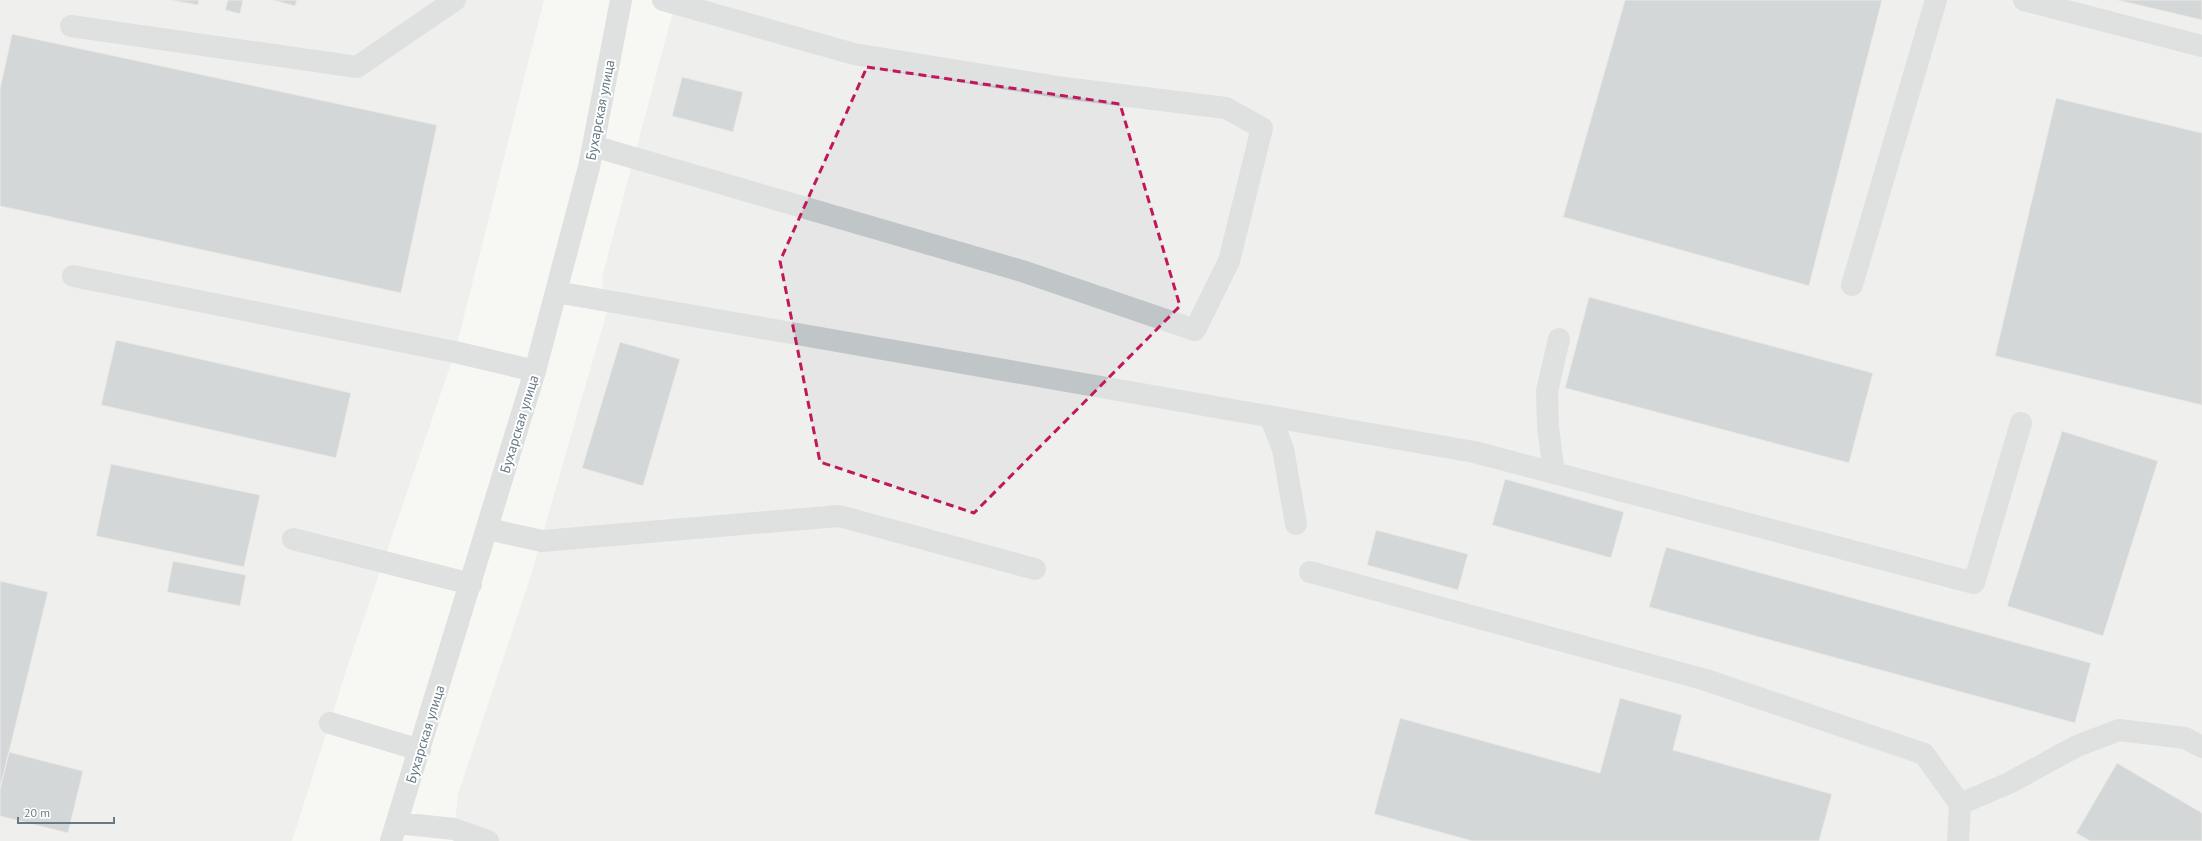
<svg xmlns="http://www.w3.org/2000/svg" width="2202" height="841" font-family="'PT Sans',sans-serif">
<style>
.built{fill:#e5e6e5}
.building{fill:#a7b0b5;stroke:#d9d8d6}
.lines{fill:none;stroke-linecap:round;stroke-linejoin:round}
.minor{stroke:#c0c5c8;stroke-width:22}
.marked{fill:none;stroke:#c2185b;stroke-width:3;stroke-dasharray:8 5;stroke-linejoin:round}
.labels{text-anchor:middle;stroke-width:4;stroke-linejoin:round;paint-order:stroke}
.street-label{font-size:14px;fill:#667985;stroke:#fff}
</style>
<rect width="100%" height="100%" fill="#f7f7f4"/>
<path class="built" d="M0,0H544L455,352L348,665L292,841H0Z
M676,0H2202V841H453L458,794L530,578L607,311L602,277Z"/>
<path class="building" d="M170,0H199L198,5Z
M228,0H243L240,14L225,10Z
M273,0H297L295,6Z
M1625,0H1882L1809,286L1563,217Z
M2117,0H2202V20Z
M12,34L437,125L401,293L0,206V89Z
M682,77L743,92L733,132L672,116Z
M2056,98L2202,133V405L1995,356Z
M1589,297L1873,373L1849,463L1565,388Z
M116,340L351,393L336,458L101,405Z
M620,342L680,359L643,486L582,468Z
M2062,431L2158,461L2103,636L2007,606Z
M111,464L260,495L244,567L96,536Z
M1505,479L1624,512L1611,558L1492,525Z
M1376,530L1468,554L1458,590L1367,565Z
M1666,547L2091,663L2075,723L1649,607Z
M173,561L246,575L240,606L167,592Z
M0,581L48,592L0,789Z
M1620,698L1682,715L1673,750L1832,794L1819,841H1472L1374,814L1400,718L1600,773Z
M9,752L83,771L68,833L0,816V789Z
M2117,763L2202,813V841H2090L2076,833Z"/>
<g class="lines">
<path class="minor" d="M2024,0L2202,46
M71,26L357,67L455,0
M593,146L1022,271L1195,330L1229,261L1262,128L1226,108L1064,88L854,54L663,0
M73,276L455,352L535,371
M1852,285L1936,0
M556,292L1474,452L1974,583L2021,423
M1270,416L1283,449L1296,524
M1554,473L1548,427L1547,391L1559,339
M488,529L542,541L839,516L1035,569
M293,539L471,584
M1310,572L1706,680L1924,754L1960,804L1958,841
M330,723L420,750
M1960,804L2009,783L2077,746L2119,730L2185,738L2202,747
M397,823L454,829L488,841
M391,841L535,371L589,167L621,0"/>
</g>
<path d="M0 0H2202V841H0ZM867,67L1120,104L1180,306L974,513L820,462L780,261Z" fill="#f7f7f4" fill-opacity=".55" fill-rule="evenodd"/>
<path class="marked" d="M867,67L1120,104L1180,306L974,513L820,462L780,261Z"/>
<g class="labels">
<g class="street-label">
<text transform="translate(600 110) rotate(-79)" y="5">Бухарская улица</text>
<text transform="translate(519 424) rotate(-73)" y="5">Бухарская улица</text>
<text transform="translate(425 734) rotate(-73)" y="5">Бухарская улица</text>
</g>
</g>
<path d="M18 817v6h96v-6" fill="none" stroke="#667985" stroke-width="2"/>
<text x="24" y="817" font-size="12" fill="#667985" stroke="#ffffff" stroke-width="3" paint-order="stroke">20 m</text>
</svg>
